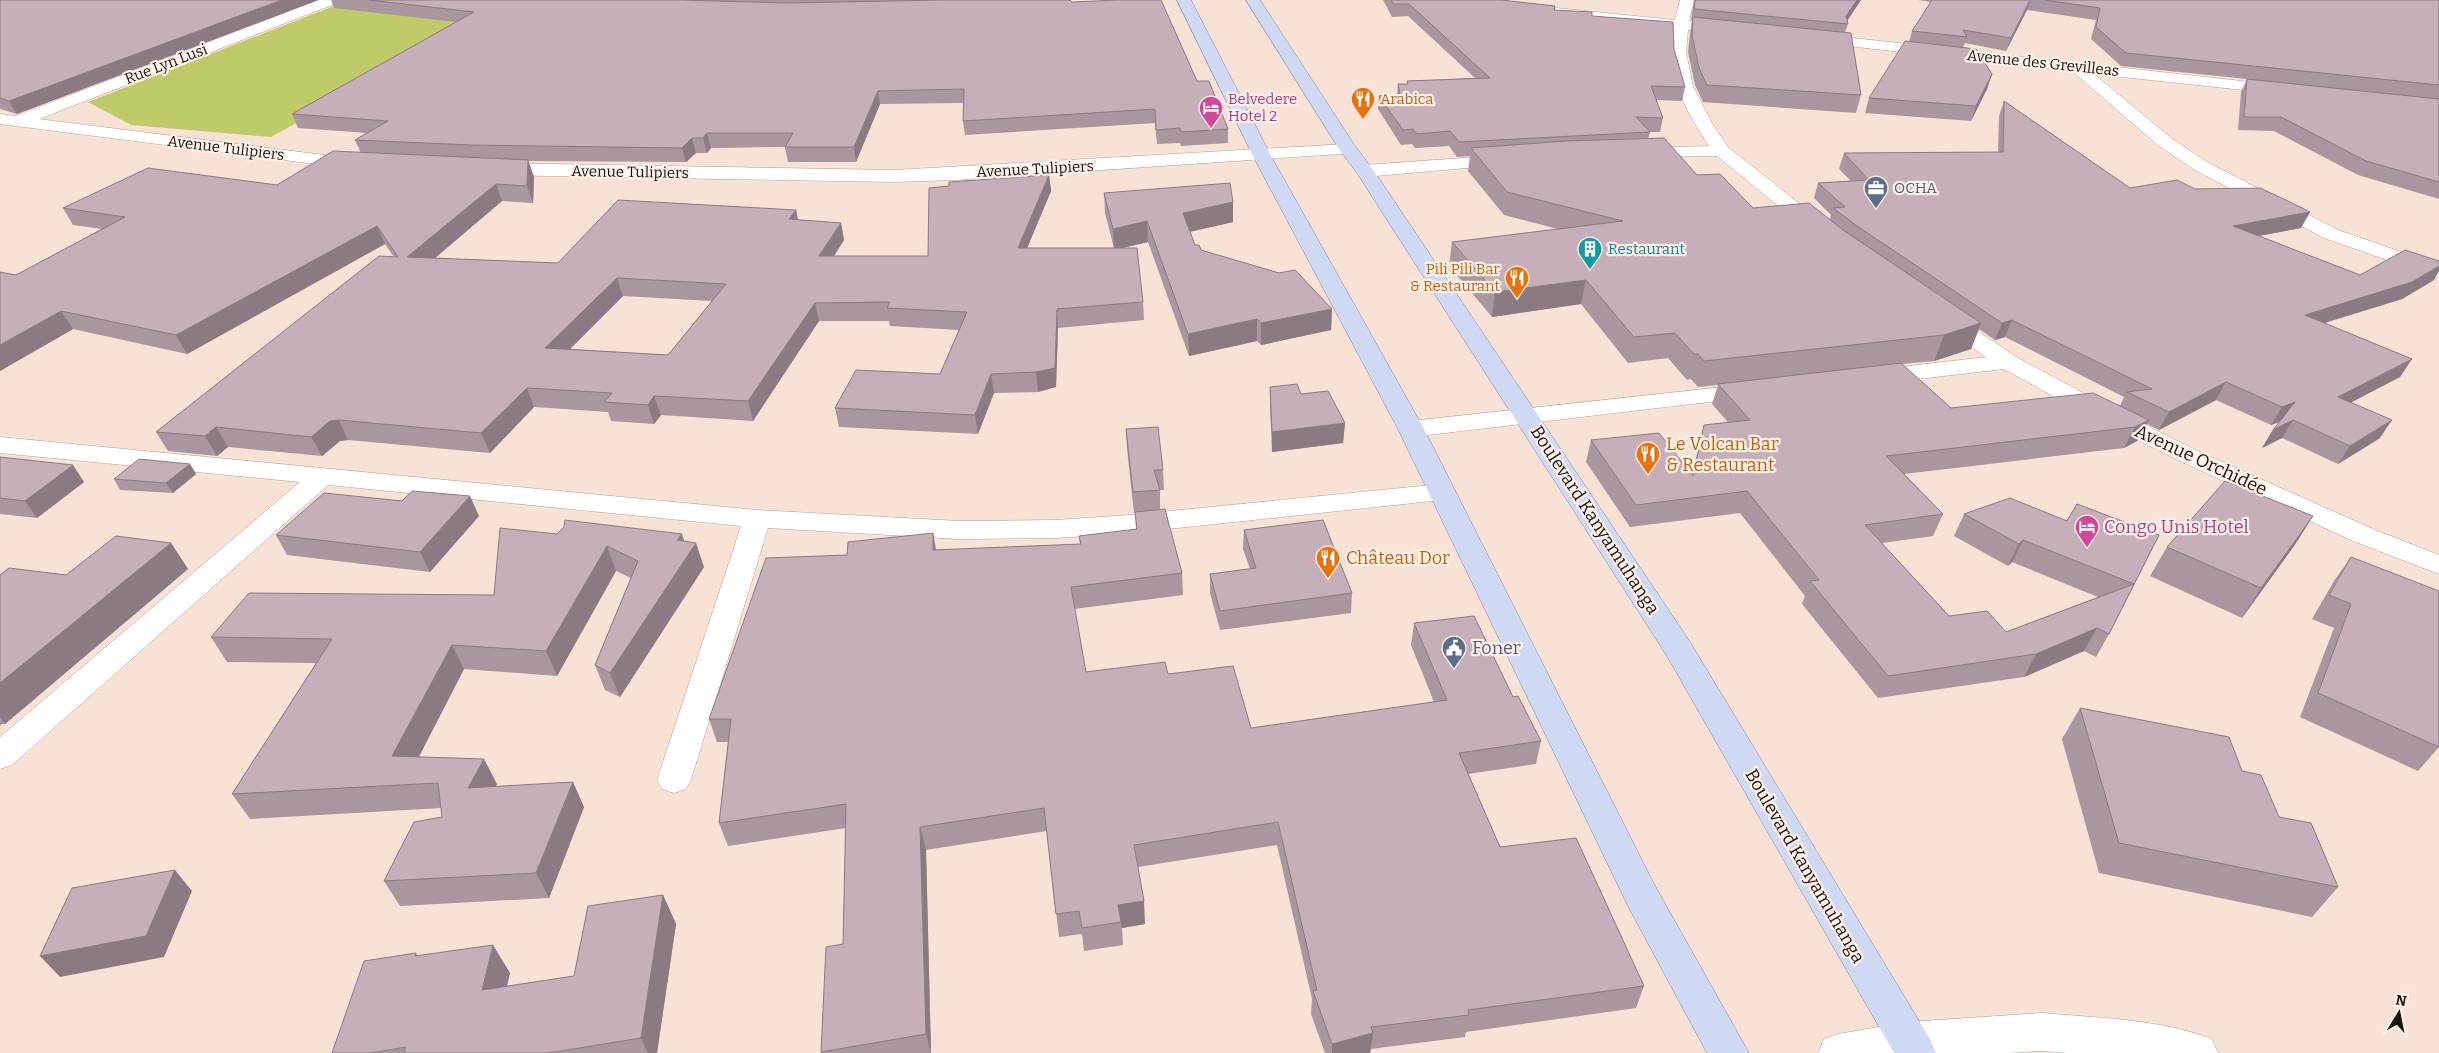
<svg xmlns="http://www.w3.org/2000/svg" width="2439" height="1053" font-family="Bitter,serif">
<style>
.green{fill:#bfca68}
.lines{fill:none;stroke-linecap:round;stroke-linejoin:round}
.minor-casing{stroke:#b39f93;stroke-width:1}
.primary-casing{stroke:#7d85a0;stroke-width:1}
.minor{fill:#fff;fill-rule:evenodd}
.primary{fill:#d1daf5;fill-rule:evenodd}
.wall{fill:#aa969f;fill-rule:evenodd}
.shaded-wall{fill:#8b7a82}
.building{fill:#c6afb9;stroke:#8b7a82;fill-rule:evenodd}
.labels{text-anchor:middle;stroke-width:4.5;stroke-linejoin:round;paint-order:stroke}
.far-street-label{font-size:15px;fill:#1b140f;stroke:#fef1e9}
.far-hotel-label{font-size:15px;fill:#b23c85;stroke:#fef1e9;text-anchor:start}
.far-food-label{font-size:15px;fill:#c56008;stroke:#fef1e9;text-anchor:start}
.far-service-label{font-size:15px;fill:#4e5e75;stroke:#fef1e9;text-anchor:start}
.far-culture-label{font-size:15px;fill:#0d838f;stroke:#fef1e9;text-anchor:start}
.food-label{font-size:18px;fill:#c56008;stroke:#fef1e9;text-anchor:start}
.street-label{font-size:18px;fill:#1b140f;stroke:#fef1e9}
.hotel-label{font-size:18px;fill:#b23c85;stroke:#fef1e9;text-anchor:start}
.service-label{font-size:18px;fill:#4e5e75;stroke:#fef1e9;text-anchor:start}
</style>
<rect width="100%" height="100%" fill="#f7e2d5"/>
<path class="green" d="M349,0H522L271,137L131,125L88,102Z"/>
<g class="lines">
<defs>
<path id="minor" d="M319,0H339L337,3L39,119L324,155L364,158L367,162L364,166L324,165L0,124V114L16,116Z
M1680,0H1694L1689,21L1729,26L1736,30L1729,34L1688,30L1686,52L1693,86L1711,122L1728,147L1825,224L1828,228L1825,232H1811L1717,156L1632,157L1629,153L1632,149L1638,148L1709,146C1683,106 1667,77 1673,29L1556,16L1549,12L1556,8L1675,20Z
M1817,34L2287,86L2289,89L2281,94L2094,74L2171,138L2207,162L2338,230L2439,265V278L2324,238L2195,170L2159,146L2072,71L1812,42L1809,39Z
M1348,144L1354,145L1357,149L1354,153L955,180L894,182L494,175L487,173L485,169L487,165L494,163L894,170Z
M1506,155L1512,156L1515,160L1512,164L1365,177L1358,175L1356,171L1358,167L1365,165Z
M1945,312L1953,314L2016,357L2109,407L2200,452L2373,529L2439,555V574L2353,541L2182,462L2091,417L2004,369L1875,384L1867,382L1863,377L1867,372L1875,370L1986,357L1937,324L1934,319L1937,314Z
M1751,384L1760,386L1763,391L1760,396L1411,437L1402,434L1398,429L1402,424L1411,421Z
M0,437L757,510L959,521L1056,520L1130,515L1442,484L1451,486L1455,492L1451,498L1442,500L1130,533L1056,538L959,539L768,528L691,780L686,789L674,793L662,789L657,780L741,526L328,485L12,765L0,769V737L300,482L0,453Z
M2042,1013C2098,1018 2159,1019 2212,1039L2218,1053H2067L2042,1051L2008,1053H1818L1824,1039L1838,1034L1908,1022Z"/>
<path id="primary" d="M1177,0H1191L1271,156L1424,429L1654,884L1749,1053H1707L1628,906L1398,429L1253,156Z
M1246,0H1260L1355,146L1374,171L1690,642L1930,1039L1936,1053H1894L1667,656L1357,173L1339,149Z"/>
</defs>
<use href="#minor" class="minor-casing"/>
<use href="#primary" class="primary-casing"/>
<use href="#minor" class="minor"/>
<use href="#primary" class="primary"/>
</g>
<path class="wall" d="M0,0H318L17,114L0,109Z
M331,0H1070L1072,2L1197,81L1228,129V143L1181,146L1180,143L1157,144L1155,123L965,135L963,121L964,103L880,104L856,162H788L785,147L711,148L707,153H696L686,162L528,161L534,177L533,203L502,201L435,258L558,263L796,210L798,220L841,223L844,240L834,256H928L949,186L1049,175L1051,191L1027,248H1114L1105,213L1104,193L1233,222L1190,232L1195,245L1201,250L1332,309L1331,330L1261,345L1257,341L1189,356L1148,242L1122,248L1143,302L1144,320L1058,328L1056,387L1038,392L994,393L978,434L839,427L835,408L940,374L959,330L890,326L889,321H819L753,421L661,415L654,424L611,421L608,412L534,407L490,453L348,440L340,441L322,456L228,447L217,456L168,451L156,432L394,257L385,244L187,354L73,329L0,371V272L16,275L102,229L73,225L63,208L277,185L361,153L355,140L367,133L298,128L292,114L456,22L334,8ZM623,296L712,301L668,355L570,349Z
M1383,0H1501L1555,6V10L1592,16L1674,49L1685,87L1682,101L1656,100L1663,118L1660,132H1650L1648,139L1697,175L1753,208L1830,219L1831,215L1814,198L1818,183L1851,181L1839,169L1844,153L1998,152L1999,116L2004,101L2130,188L2195,189L2310,212L2301,228L2259,236L2360,275L2434,280L2402,299L2324,323L2400,377L2351,402L2380,438L2338,464L2282,438L2262,448L2273,430L2279,422L2271,425L2216,400L2159,430L2147,424L2137,441L2124,448L1904,474L1943,514L1933,536L1882,543L1949,616L2006,632L2098,597L2012,562L2008,566L1954,536L1964,514L2067,521L2159,535L2109,634L2096,657L2084,651L2024,677L1878,698L1802,604L1805,596L1740,513L1630,527L1586,462L1591,440L1692,475L1704,425L1728,422L1712,404L1718,385L1698,387L1691,379L1687,380L1668,358L1628,363L1581,304L1492,317L1449,266L1452,242L1558,229L1504,215L1468,171L1470,156L1457,157L1449,146L1415,148L1412,144L1401,145L1378,109L1379,96L1397,94L1398,84H1407V81L1475,78L1408,16L1392,17ZM1979,329L1995,340L2005,337L2124,397L2120,406L1951,408L1902,364L1934,361L1971,349Z
M1694,0H1861L1847,21L1848,24L1845,32L1861,95L1856,113L1703,102L1695,85L1688,52L1690,33L1692,20H1691Z
M1918,0H2439V199L2358,175L2274,131L2238,130L2241,92L2247,79L2121,66L2091,39L2096,20L2027,10L2006,51L1965,43L1963,47L1992,74L1987,89L1971,121L1865,113L1869,98L1909,42L1912,31L1931,2Z
M1270,387L1301,394L1345,423L1343,443L1272,452L1270,407Z
M1126,429L1163,470L1164,490H1160V510L1182,573L1183,595L1074,609L1086,672L1168,674L1251,728L1434,702L1411,645L1414,623L1513,697L1541,741L1536,764L1468,774L1500,847L1644,986L1636,1008L1466,1032L1465,1037L1371,1049L1370,1053H1325L1311,1014L1312,999L1277,845L1138,867L1145,924L1122,928L1123,945L1084,951L1082,934L1059,937L1047,831L926,850L931,1053H821L843,944L846,828L728,846L719,823L728,742H717L709,719L847,555L936,550L1080,544L1079,536L1136,529L1135,513H1134L1127,449Z
M0,457L84,482L37,518L0,514Z
M190,464L196,474L173,493L120,490L114,479Z
M479,516L430,572L287,555L276,535Z
M2313,516L2294,546L2242,618L2150,576L2167,547Z
M1244,530L1352,593L1351,613L1220,630L1210,593V574L1250,569L1243,549Z
M557,534L684,541L704,567L620,697L605,690L595,665L631,578L616,571L557,676L464,669L419,757L497,784L496,786L584,807L549,898L400,906L384,881L442,817L441,808L250,819L232,794L316,663L227,662L211,637L494,595Z
M171,543L188,569L5,724H2L0,726V575H66Z
M2351,557L2439,747L2418,771L2300,717L2334,628L2312,619L2334,581Z
M2080,708L2242,771L2279,817L2338,887L2312,917L2099,873L2062,739Z
M663,895L676,924L657,1053H332L416,953L418,956L510,973L507,986L574,976Z"/>
<path class="shaded-wall" d="M282,0H318L17,114L9,101Z
M1857,0H1861L1845,24L1846,16Z
M2031,0L2027,10L2006,51L2011,38Z
M1992,74L1987,89L1971,121L1976,106Z
M878,91L880,104L856,162L854,147Z
M707,133L711,148L707,153L703,138Z
M692,138L696,153L686,162L682,148Z
M528,160L534,177L533,203L527,186Z
M1049,175L1051,191L1020,265L1018,248Z
M496,184L502,201L415,275L407,257Z
M1233,202V222L1184,233L1183,213Z
M796,210L799,227L789,219Z
M2310,212L2301,228L2225,242L2233,226Z
M1147,221L1148,242L1114,250L1113,229Z
M841,223L844,240L822,274L819,256Z
M377,226L385,244L187,354L176,335Z
M2439,266V271L2434,280L2402,299L2295,332L2305,315Z
M617,278L623,296L552,367L545,348Z
M1586,280L1581,304L1492,317L1495,292Z
M815,303L819,321L753,421L748,401Z
M1057,309L1058,328L1056,387L1038,392L1036,372Z
M1332,309L1331,330L1261,345V323Z
M61,311L73,329L0,371V345Z
M1257,319V341L1189,356L1188,334Z
M2012,320L2005,337L1995,340L2002,323Z
M1981,323L1971,349L1934,361L1944,335Z
M2412,359L2400,377L2327,415L2338,397Z
M991,374L994,393L978,434L975,415Z
M2226,382L2216,400L2159,430L2169,412Z
M527,388L534,407L490,453L481,433Z
M654,396L661,415L654,424L648,405Z
M2295,402L2284,420L2271,425L2282,407Z
M339,420L348,440L340,441L322,456L311,437L330,421Z
M2149,420L2137,441L2124,448L2135,427Z
M2293,420L2282,438L2262,448L2273,430Z
M2392,420L2380,438L2338,464L2350,446Z
M1345,423L1343,443L1272,452V432Z
M216,427L228,447L217,456L205,436Z
M190,464L196,474L173,493L166,483Z
M73,465L84,482L37,518L25,501Z
M470,496L479,516L430,572L420,552Z
M2313,516L2294,546L2242,618L2261,588Z
M933,533L937,555L933,550Z
M682,534L688,554L696,543L704,567L620,697L610,673L677,540Z
M2023,540L2012,562L2008,566L2019,544Z
M171,543L188,569L5,724L0,718V683Z
M607,546L616,571L557,676L546,651Z
M2097,628L2084,651L2024,677L2036,654Z
M452,645L464,669L406,781L392,756Z
M484,759L497,784L481,813L468,788Z
M573,782L584,807L549,898L536,873Z
M920,827L926,850L931,1053L926,1034Z
M175,870L192,891L164,957L60,977L40,956Z
M663,895L676,924L657,1053H648L641,1038Z
M1144,901L1145,924L1122,928L1118,905Z
M493,945L510,973L499,1018L482,990Z
M1373,1033L1370,1053H1332V1044Z"/>
<path class="building" d="M0,0H282L9,101L0,98Z
M369,0H680L787,3L944,0H1070L1072,2L1119,0H1161L1197,81H1209L1228,129L1181,132L1180,128L1156,130L1155,109L963,121L964,89L878,91L854,147H785L793,133H707L703,138H692L682,148L472,145L355,140L388,121L292,114L474,12Z
M1391,0H1501L1555,6L1554,10L1592,12V16L1673,22L1674,49L1685,87L1651,86L1663,118L1636,117L1650,132L1459,142L1450,131L1417,134L1413,129L1403,130L1379,96L1400,94L1398,84H1408L1407,81L1490,78L1409,4H1393Z
M1695,0H1857L1846,16L1848,24L1694,9Z
M1932,0H2030L2011,38L1963,30L1967,37L1912,31Z
M2045,0H2439V85L2126,53L2096,27L2100,8Z
M1693,17L1851,33L1861,95L1707,85L1699,68L1692,35Z
M1905,41L1976,49L1992,74L1976,106L1869,98Z
M2247,79L2439,99V182L2366,161L2281,117H2244Z
M2004,101L2130,188L2177,180L2195,189L2260,188L2290,202L2310,212L2233,226L2360,275L2405,250L2439,261V266L2412,282L2305,315L2412,359L2338,397L2392,420L2350,446L2293,420L2273,430L2295,402L2282,407L2226,382L2169,412L2127,392L2152,389L2012,320L2002,323L1857,226L1833,208L1845,207L1818,183L1869,180L1844,153L2003,152Z
M1664,138L1697,175L1720,174L1753,208L1809,203L1843,230L1981,323L1944,335L1704,361L1698,354H1694L1675,333L1634,337L1586,280L1495,292L1452,242L1623,221L1507,192L1471,148L1567,141Z
M333,151L528,160L527,186L496,184L407,257L558,263L618,200L796,210L789,219L841,223L819,256H928L929,188L949,186V182L1049,175L1018,248H1137L1143,302L1057,309L1055,368L1036,372L991,374L975,415L835,408L856,370L940,374L967,312L887,308L890,302L815,303L748,401L654,396L648,405L604,402L612,393L527,388L481,433L339,420L330,421L311,437L216,427L205,436L156,432L379,256L398,257L377,226L176,335L61,311L0,345V272L16,275L125,217L63,208L148,168L277,185ZM617,278L726,284L668,355L545,348Z
M1230,183L1233,202L1183,213L1195,245H1199L1201,250L1279,273L1295,270L1332,309L1261,323L1257,319L1188,334L1147,221L1113,229L1104,193Z
M1901,363L1951,408L2093,393L2149,420L2135,427L1886,456L1943,514L1865,525L1949,616L1987,611L2006,632L2134,584L2023,540L2019,544L1964,514L2010,498L2067,521L2077,504L2159,535L2109,634L2097,628L2036,654L1888,676L1810,581L1819,580L1747,491L1636,505L1591,440L1659,433L1693,476L1704,425L1750,420L1718,384Z
M1297,384L1301,394L1328,391L1345,423L1272,432L1270,387Z
M1158,427L1163,470H1154L1160,490L1133,492L1126,429Z
M0,457L73,465L25,501L0,498Z
M139,459L190,464L166,483L114,479Z
M2225,481L2313,516L2261,588L2167,547Z
M412,491L470,496L420,552L276,535L324,493L402,501Z
M1165,509L1182,573L1071,587L1086,672L1165,662L1168,674L1233,666L1251,728L1447,700L1414,623L1474,616L1513,697L1518,696L1541,741L1459,753L1500,847L1576,838L1644,986L1468,1010L1469,1015L1371,1027L1373,1033L1332,1044L1313,991L1317,990L1278,822L1134,845L1144,901L1118,905L1121,922L1082,928L1079,911L1056,914L1044,808L920,827L926,1034L821,1052L826,947L843,944L846,804L719,823L731,719H709L766,558L847,555L848,542L933,533V550L1081,544L1079,536L1137,529L1135,512Z
M565,520L682,534L677,540L696,543L610,673L595,665L638,561L607,546L546,651L452,645L392,756L484,759L468,788L573,782L536,873L384,881L414,822L442,817L438,783L232,794L332,639L211,637L249,593L494,595L500,528L557,534L564,527Z
M1323,520L1352,593L1220,611L1210,574L1256,568L1244,530Z
M116,536L171,543L0,683V575L9,568L66,575Z
M2351,557L2439,591V747L2318,693L2351,604L2329,595Z
M2080,708L2229,737L2242,771L2261,775L2279,817L2311,823L2338,887L2119,843Z
M175,870L146,936L40,956L72,888Z
M663,895L641,1038L548,1053H404L406,1047L371,1053H332L364,961L416,953L415,956L493,945L482,990L574,976L588,906Z"/>
<defs>
<symbol id="restaurant-pin" viewBox="-11 -11 22 30"><path d="M0 17L-7.5 6A9.5 9.5 0 1 1 7.5 6Z" fill="#e8710a" stroke="#fef1e9"/><path d="M-5-6h1v4h1v-4h1v4h1v-4h1v5L-1.5 .5V6h-2V.5L-5-1ZM5-6V6H3V1.5H1.5Q1.5-4 5-6Z" fill="#fff"/></symbol>
<symbol id="hotel-pin" viewBox="-11 -11 22 30"><path d="M0 17L-7.5 6A9.5 9.5 0 1 1 7.5 6Z" fill="#d1479c" stroke="#fef1e9"/><path d="M-6-4.5h1.5V1H6V5H4.5V3h-9V5H-6ZM-4 0a1.8 1.8 0 1 1 3.6 0ZM.5 0V-2.5h3Q6-2.5 6 0Z" fill="#fff"/></symbol>
<symbol id="office-pin" viewBox="-11 -11 22 30"><path d="M0 17L-7.5 6A9.5 9.5 0 1 1 7.5 6Z" fill="#5c6f8a" stroke="#fef1e9"/><path d="M-6-3h4V-5.5h4V-3h4V5H-6ZM-1-4.5V-3h2v-1.5ZM-6 0V1H6V0Z" fill="#fff"/></symbol>
<symbol id="building-pin" viewBox="-11 -11 22 30"><path d="M0 17L-7.5 6A9.5 9.5 0 1 1 7.5 6Z" fill="#0f9aa8" stroke="#fef1e9"/><path d="M-4-6H4V6H1V3H-1V6H-4ZM-2.5-4.3h1.7v1.8h-1.7ZM.8-4.3h1.7v1.8H.8ZM-2.5-1h1.7V.8h-1.7ZM.8-1h1.7V.8H.8Z" fill="#fff"/></symbol>
<symbol id="civic-pin" viewBox="-11 -11 22 30"><path d="M0 17L-7.5 6A9.5 9.5 0 1 1 7.5 6Z" fill="#5c6f8a" stroke="#fef1e9"/><path d="M-.6-6.5H3V-4.5H.6V-3L4-1V1h2V6H-6V1h2V-1L-.6-3ZM-1.2 2.5V6h2.4V2.5Z" fill="#fff"/></symbol>
</defs>
<g fill-rule="evenodd">
<use href="#restaurant-pin" x="1349" y="85" width="28" height="38"/>
<use href="#hotel-pin" x="1197" y="94" width="28" height="38"/>
<use href="#office-pin" x="1862" y="174" width="28" height="38"/>
<use href="#building-pin" x="1576" y="235" width="28" height="38"/>
<use href="#restaurant-pin" x="1503" y="264" width="28" height="38"/>
<use href="#restaurant-pin" x="1634" y="440" width="28" height="38"/>
<use href="#hotel-pin" x="2073" y="513" width="28" height="38"/>
<use href="#restaurant-pin" x="1314" y="544" width="28" height="38"/>
<use href="#civic-pin" x="1440" y="634" width="28" height="38"/>
</g>
<g class="labels">
<g class="far-street-label">
<text transform="translate(2043 63) rotate(6)" y="5">Avenue des Grevilleas</text>
<text transform="translate(166 64) rotate(-21)" y="5">Rue Lyn Lusi</text>
<text transform="translate(226 148) rotate(7)" y="5">Avenue Tulipiers</text>
<text transform="translate(1035 169) rotate(-3)" y="5">Avenue Tulipiers</text>
<text transform="translate(630 172) rotate(1)" y="5">Avenue Tulipiers</text>
</g>
<g class="far-hotel-label">
<text x="1228" y="104">Belvedere<tspan x="1228" dy="17">Hotel 2</tspan></text>
</g>
<g class="far-food-label">
<text x="1380" y="104">Arabica</text>
<text x="1500" y="274" text-anchor="end">Pili Pili Bar<tspan x="1500" dy="17">&amp; Restaurant</tspan></text>
</g>
<g class="far-service-label">
<text x="1894" y="193">OCHA</text>
</g>
<g class="far-culture-label">
<text x="1608" y="254">Restaurant</text>
</g>
<g class="food-label">
<text x="1666" y="450">Le Volcan Bar<tspan x="1666" dy="21">&amp; Restaurant</tspan></text>
<text x="1346" y="564">Château Dor</text>
</g>
<g class="street-label">
<text transform="translate(2201 460) rotate(25)" y="6">Avenue Orchidée</text>
<text transform="translate(1595 520) rotate(57)" y="6">Boulevard Kanyamuhanga</text>
<text transform="translate(1805 866) rotate(60)" y="6">Boulevard Kanyamuhanga</text>
</g>
<g class="hotel-label">
<text x="2104" y="533">Congo Unis Hotel</text>
</g>
<g class="service-label">
<text x="1472" y="654">Foner</text>
</g>
</g>
<g transform="translate(2399 1013) rotate(10)" stroke="#fef1e9" stroke-width="4" paint-order="stroke">
<path d="M0-4L9 19L0 12L-9 19Z" fill="#1b140f"/>
<text y="-8" font-size="14" font-weight="bold" text-anchor="middle" fill="#1b140f">N</text>
</g>
</svg>
